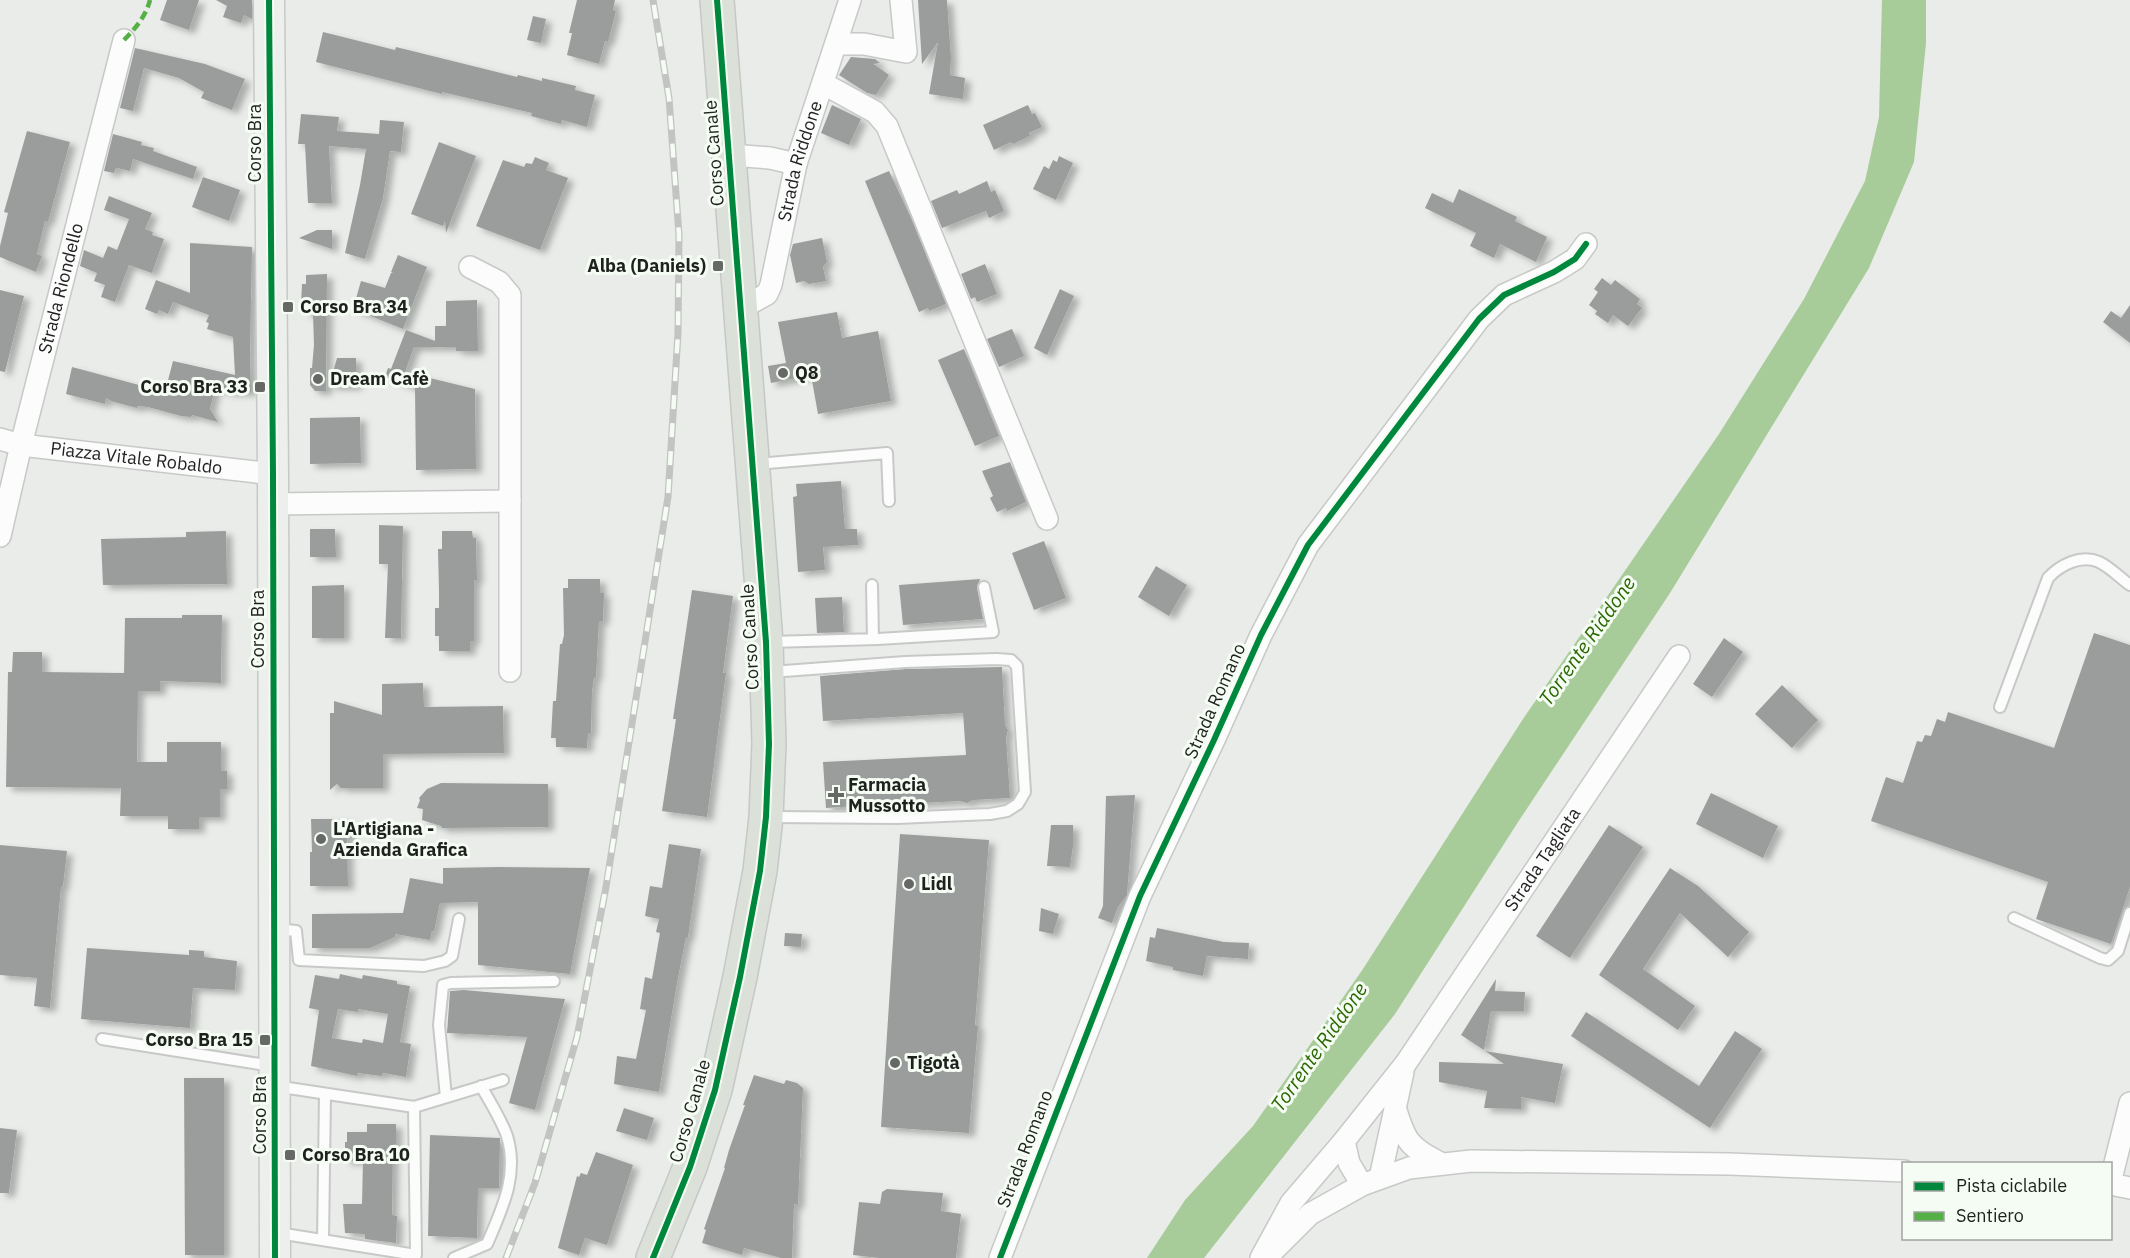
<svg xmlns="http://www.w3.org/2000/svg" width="2130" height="1258" font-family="'IBM Plex Sans',sans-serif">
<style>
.water{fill:#a7cb99}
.building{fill:#9b9d9d;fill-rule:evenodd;filter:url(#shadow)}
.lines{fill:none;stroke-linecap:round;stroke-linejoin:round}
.lane-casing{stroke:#c7c9c7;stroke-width:14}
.street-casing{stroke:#c7c9c7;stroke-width:24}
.secondary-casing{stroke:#c7c9c7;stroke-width:33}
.primary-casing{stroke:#c6c7c6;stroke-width:36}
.lane{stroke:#fcfcfc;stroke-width:10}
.street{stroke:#fcfcfc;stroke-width:21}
.secondary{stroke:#ecefeb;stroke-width:30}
.primary{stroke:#dbe1d9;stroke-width:33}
.rail-casing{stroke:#c3c3c3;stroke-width:7}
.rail{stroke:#f5fcf3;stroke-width:4.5;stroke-dasharray:14;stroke-linecap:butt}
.quiet{stroke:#55b145;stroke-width:4.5;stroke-dasharray:9 4.5;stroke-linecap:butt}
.cycleway-casing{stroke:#f5fcf3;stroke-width:10}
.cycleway{stroke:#00873e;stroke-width:6}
.poi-dot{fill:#656865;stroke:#f5fcf3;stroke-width:2}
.labels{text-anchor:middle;stroke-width:6;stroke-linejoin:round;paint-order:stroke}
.street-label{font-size:18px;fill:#1e211e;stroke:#f5fcf3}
.poi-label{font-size:18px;font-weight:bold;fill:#1e211e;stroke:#f5fcf3;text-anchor:start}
.water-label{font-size:20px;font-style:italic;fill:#2b6800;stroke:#f5fcf3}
</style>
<defs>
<filter id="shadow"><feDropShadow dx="6" dy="4" stdDeviation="3" flood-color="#0004"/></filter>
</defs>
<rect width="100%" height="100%" fill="#e9ece8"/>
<path class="water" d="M1882,0H1926V43L1914,162L1869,268L1670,593L1520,819L1395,1014L1204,1258H1147L1185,1200L1253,1126L1363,969L1523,719L1719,434L1804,299L1865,181L1879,117Z"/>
<path class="building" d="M167,0H199L189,30L160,20Z
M216,0H252V19L244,15L241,23L223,17L227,6Z
M577,0H615L613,10L616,11L608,42L605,41L599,64L567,55L572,33H569Z
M918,0H947L951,58L950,75L965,78L963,99L929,94L938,42L922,64Z
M533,16L546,19L541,43L527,40Z
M323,32L395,50L396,47L517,77L518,75L542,81V78L576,86L575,90L595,95L587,127L562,120L561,124L531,116L532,113L442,92V94L316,62Z
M135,48L205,64L245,79L232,110L201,98L204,92L179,78L144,68L133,111L120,108Z
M851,57L875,59L880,63L873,64L875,65L889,75L876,95L867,93L839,75Z
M832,105L861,119L849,145L821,133Z
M1028,105L1032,114L1035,113L1042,127L1029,133L1030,136L1013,144L1011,142L994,150L983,125Z
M301,114L339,117L337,131L379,134L380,120L404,122L401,152L390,151L383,198L365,259L345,253L360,185L366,149L329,146L332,203H308L305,144H298Z
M27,131L70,142L48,222L45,221L37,254L42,256L36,272L0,257V246L8,213L4,212Z
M113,134L142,142L141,145L154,148L153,151L197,167L193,179L133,159L130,171L118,168H116L114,173L104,171Z
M439,142L476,156L446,233L445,221L443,226L411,214Z
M1059,156L1073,163L1056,200L1033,189L1044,166L1049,169L1053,160L1057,162Z
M535,157L549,163L546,170L568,178L540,250L476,226L503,160L524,167L526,163L532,164Z
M889,171L911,218L946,304L929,311L928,308L919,312L865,181Z
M203,177L240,190L229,221L192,207Z
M987,181L991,192L995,190L1004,211L989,218L986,211L942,228L931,201L957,190L959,194Z
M1459,189L1517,217L1515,221L1547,237L1536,262L1500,244L1494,258L1470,246L1476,233L1425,208L1432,193L1453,203Z
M109,196L152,213L145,229L153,232L152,235L164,239L152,273L129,265L115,302L101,297L105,285L94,281L97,273L80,266L84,250L103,258L108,246L117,250L129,219L104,210Z
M317,230H332V249L299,238Z
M822,238L827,262L823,267L826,281L809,284L804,281L796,283L790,255L793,244Z
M190,243L252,247L250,355L251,392H231L215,388L210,409L218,422L192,415L191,417L181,416L148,407L138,406L137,408L111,401L106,398L105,404L66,394L72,367L165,392L173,361L235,375L233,337L207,329L209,323L206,322L209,315L173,302L168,314L159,310L157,314L145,309L156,280L190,293Z
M398,255L427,267L403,329L353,309L361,281L385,288L391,273H393L391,272Z
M985,264L997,294L977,302L975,297L971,299L961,274Z
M327,274L326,391H315L310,385V368H312L314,345L313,314H305V305H301L302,284H306V275Z
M1602,278L1611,285L1615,280L1640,299L1637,304L1642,308L1628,326L1613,315L1608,323L1595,314L1597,311L1589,305L1598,292L1594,289Z
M1060,289L1074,296L1047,355L1034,348Z
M0,290L24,296L5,372L0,371Z
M477,300L478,351H456V347H414L405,372L475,389L476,469L416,470L415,388L385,377L388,368L391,369L406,330L435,341V326H446V301Z
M2130,305V343L2103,322L2111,311L2121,318Z
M837,312L842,338L878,331L891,401L818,414L811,375L771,383L768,366L786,363L778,322Z
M1012,329L1024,356L999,367L987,339Z
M964,349L999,436L975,446L938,360Z
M337,358H356V386H329Z
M360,417L361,463L310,464V418Z
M1010,462L1026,502L1007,511L1006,508L997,512L990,498L993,496L982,471Z
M841,481L845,529H857L858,545L823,547L825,570L798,572L793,497L797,496L796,484Z
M379,525L403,526L401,638H385L388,564H379Z
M310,529H335L336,557H310Z
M226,531L227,584L103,585L101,539L186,537V532Z
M442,531H472L473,538H476L477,581L474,580V641H470V651H439V636H435V608H439V591L438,549H442Z
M1044,541L1066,598L1034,610L1012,553Z
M1156,566L1187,585L1169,616L1138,597Z
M568,579H600V593H604L603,621H599L596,677H594L592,692L591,733H588L587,748L556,747V738H551L553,701H556L560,644H562L564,635L563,588H568Z
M980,579L977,588L983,619L903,625L899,585Z
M344,585V638H312V586Z
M692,590L733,596L723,673H726L707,817L662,811L676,719H673Z
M842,597L844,632L817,633L815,598Z
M182,615H222L221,683L160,681V691H138L137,762H167V742H221V771H227V789H220V817H199V829H168V816H120L121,788L6,787L8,672H12L13,652H42V672L124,673L125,618H182Z
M2094,633L2130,645V887L2111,944L2036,919L2048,882L1871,821L1886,777L1903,783L1917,741L1922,742L1925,735L1931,736L1937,719L1945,722L1948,712L2054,748Z
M1724,638L1743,652L1712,697L1693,684Z
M1002,667L1005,725L1008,730L1006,737L1010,798L973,800L967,803L960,801L920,803L914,806L908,804L868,806L862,808L855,806L826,808L823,762L966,755L963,713L823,721L820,676L905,669Z
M423,683L424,707L503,706L504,753L383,754V788H341L337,784L330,790V713H334V701L382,715V684Z
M1782,685L1818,720L1792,748L1755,714Z
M441,783L548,784V827L442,828L441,826L422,820L423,809L417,808L420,800L419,798L427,789Z
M1711,793L1778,826L1763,858L1696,824Z
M1135,795L1127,895L1118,907L1112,923L1098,918L1103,906L1106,796Z
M311,819H350V837H347L348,886H310V852H312Z
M1051,825H1073V846L1070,867L1047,866Z
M1609,825L1643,847L1570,958L1536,936Z
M900,834L989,840L975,1025L978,1026L969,1133L881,1127Z
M669,844L701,849L688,937H686L677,983L659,1092L614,1084L617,1056L636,1059L646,1010L640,1009L645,977L652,979L660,933L656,932L659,919L645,916L650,886L662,888Z
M0,845L67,851L63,886L61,887L50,1008L34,1006L37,978L0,975Z
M499,867L590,868L570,974L478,965V902L440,903L434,932L432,931L430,940L395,934V937L370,948H312V914L403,913L410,878L443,884V868Z
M1670,868L1698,886L1749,932L1728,957L1680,913L1643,969L1695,1006L1678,1030L1599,975Z
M1041,908L1059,914L1053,934L1039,931Z
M1157,928L1224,942L1249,943L1248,959L1207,956L1203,976L1173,970V967L1146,961L1150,937L1155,938Z
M785,933L802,934L801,947L784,946Z
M87,948L189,955V950L204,951V957L237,961L235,990L193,988L190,1028L81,1019Z
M340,974L362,979L363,975L397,981V984L410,986L400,1042L411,1044L406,1077L383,1073L382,1076L358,1073L357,1076L311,1066L319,1010L309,1008L315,975L339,979ZM338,1009L358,1012V1009L388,1014L383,1043L363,1039L362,1043L332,1038Z
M1496,979L1495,991L1525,992L1524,1011H1491L1484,1050L1461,1035Z
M464,990L565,999L535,1110L509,1103L527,1037L447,1033L450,991Z
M1586,1012L1699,1086L1735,1031L1762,1049L1710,1128L1571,1036Z
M1485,1051L1563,1064L1555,1103L1521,1097V1109L1484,1108L1487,1091L1439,1082V1062L1504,1064Z
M754,1075L784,1084L786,1080L797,1083L803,1088L798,1205L794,1204L792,1258H781L744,1248L742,1255L702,1243L706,1230L704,1229L725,1168H724L729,1150L745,1105H743Z
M184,1078H224V1255H185Z
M624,1108L654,1118L647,1140L616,1131Z
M367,1124H396V1144H393L392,1215L397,1216L396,1243L365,1239V1234L345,1233L343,1204H362L363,1161H345V1142H347V1132H367Z
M0,1128L17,1130L9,1193H0Z
M430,1135L500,1138L499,1188H478L477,1238L428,1236Z
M596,1152L633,1165L607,1245L585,1238L579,1255L558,1248L577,1176L579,1177L581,1173L587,1175Z
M887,1189L943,1193L941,1211L961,1214L956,1258H880L853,1255L859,1202L880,1204L882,1192Z"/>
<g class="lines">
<defs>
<path id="lane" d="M757,464L887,453L889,501
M872,585L873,639
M770,642L878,639L993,632L984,587
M2000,707L2048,578C2060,565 2081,554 2099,562C2110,567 2120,578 2130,585
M771,817L897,818L990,814L1007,811L1018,804L1025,792L1017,666L1011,660L996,659L905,662L771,672
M2014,918L2100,958L2108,960L2118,951L2130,913
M277,929L296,931L299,960L424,966L445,961L452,956L459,919
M102,1039L272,1066
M275,1086L414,1107L416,1255L278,1233
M446,1097L439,1025L443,985L451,983L554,981
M414,1107L503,1080
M323,1240L325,1094
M454,1258L487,1244C502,1209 519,1175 507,1136C501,1119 490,1102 481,1086"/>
<g id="street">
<path d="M836,44H864L906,52L901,0"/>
<path d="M824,84L875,112L887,126L1047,519"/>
<path d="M730,155L770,158L796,164"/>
<path d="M470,267L499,282L510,295V671"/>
<path id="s1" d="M740,309L767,294L771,285L796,164L850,0"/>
<path id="s2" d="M0,439L21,445L273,474"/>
<path d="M273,504L510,501"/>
<path id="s3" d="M0,536L21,445L124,40"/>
<path d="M1395,1107C1406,1144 1409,1146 1442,1164"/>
<path d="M1344,1141L1349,1163L1362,1185"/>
<path d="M1380,1178L1403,1072"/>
<path d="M2110,1183L2130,1103"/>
<path d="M2110,1184L2130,1188"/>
<path d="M1271,1253L1310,1214L1362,1185L1409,1168L1471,1161L1729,1164L1904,1171"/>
<path d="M1000,1258L1140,896L1214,740L1261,635L1308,545L1479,319L1504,295L1554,272L1575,259L1586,244"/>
<path id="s4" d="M1261,1258L1291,1203L1344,1141L1406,1063L1679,656"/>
</g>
<path id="secondary" d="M269,0L273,474L275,1258"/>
<path id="primary" d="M653,1258L690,1167L715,1090L740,977L760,871L766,817L769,744L766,642L717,0"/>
</defs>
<use href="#lane" class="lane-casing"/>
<use href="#street" class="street-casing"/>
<use href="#secondary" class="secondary-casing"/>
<use href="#primary" class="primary-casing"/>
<use href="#lane" class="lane"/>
<use href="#street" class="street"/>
<use href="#secondary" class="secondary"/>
<use href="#primary" class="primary"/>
<defs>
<path id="rail" d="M506,1258L535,1183L577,1037L606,887L668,497L678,333L679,235L669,98L653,0"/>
</defs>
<use href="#rail" class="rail-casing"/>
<use href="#rail" class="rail"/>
<path class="quiet" d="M124,40C135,29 146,16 150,0"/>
<defs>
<path id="cycleway" d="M269,0L273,474L275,1258
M653,1258L690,1167L715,1090L740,977L760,871L766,817L769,744L766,642L717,0
M1000,1258L1140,896L1214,740L1261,635L1308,545L1479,319L1504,295L1554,272L1575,259L1586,244"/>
</defs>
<use href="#cycleway" class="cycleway-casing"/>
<use href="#cycleway" class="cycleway"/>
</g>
<g class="poi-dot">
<rect x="712" y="260" width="12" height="12" rx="3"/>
<rect x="282" y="301" width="12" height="12" rx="3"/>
<circle cx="783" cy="373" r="6"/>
<circle cx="318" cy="379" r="6"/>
<rect x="254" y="381" width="12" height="12" rx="3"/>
<path d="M833 786h6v6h6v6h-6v6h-6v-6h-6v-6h6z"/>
<circle cx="321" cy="839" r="6"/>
<circle cx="909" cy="884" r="6"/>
<rect x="259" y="1034" width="12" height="12" rx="3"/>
<circle cx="895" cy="1063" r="6"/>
<rect x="284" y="1149" width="12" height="12" rx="3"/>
</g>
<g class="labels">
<g class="street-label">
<text transform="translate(255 143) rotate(-90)" y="6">Corso Bra</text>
<text transform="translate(714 153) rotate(-94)" y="6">Corso Canale</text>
<text dy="6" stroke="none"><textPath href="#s1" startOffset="168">Strada Riddone</textPath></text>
<text dy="6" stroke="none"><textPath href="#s3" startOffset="255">Strada Riondello</textPath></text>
<text dy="6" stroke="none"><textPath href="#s2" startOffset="138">Piazza Vitale Robaldo</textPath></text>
<text transform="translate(258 629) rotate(-90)" y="6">Corso Bra</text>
<text transform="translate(750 637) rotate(-93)" y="6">Corso Canale</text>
<text transform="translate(1215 701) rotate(-66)" y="6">Strada Romano</text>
<text dy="6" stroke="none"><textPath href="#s4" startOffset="489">Strada Tagliata</textPath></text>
<text transform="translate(690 1111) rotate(-74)" y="6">Corso Canale</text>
<text transform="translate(260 1115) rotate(-90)" y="6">Corso Bra</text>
<text transform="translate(1025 1149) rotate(-69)" y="6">Strada Romano</text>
</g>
<g class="poi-label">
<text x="706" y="272" text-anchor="end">Alba (Daniels)</text>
<text x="300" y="313">Corso Bra 34</text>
<text x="795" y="379">Q8</text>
<text x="330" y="385">Dream Cafè</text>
<text x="248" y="393" text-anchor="end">Corso Bra 33</text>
<text x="848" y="791">Farmacia<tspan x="848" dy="21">Mussotto</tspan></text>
<text x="333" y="835">L'Artigiana -<tspan x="333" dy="21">Azienda Grafica</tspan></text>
<text x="921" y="890">Lidl</text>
<text x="253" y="1046" text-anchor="end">Corso Bra 15</text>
<text x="907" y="1069">Tigotà</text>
<text x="302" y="1161">Corso Bra 10</text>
</g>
<g class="water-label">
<text transform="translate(1587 641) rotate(-55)" y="7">Torrente Riddone</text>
<text transform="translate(1319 1047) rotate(-55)" y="7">Torrente Riddone</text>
</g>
</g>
<rect x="1902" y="1162" width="210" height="78" fill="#f5fcf3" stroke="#9fa49e" stroke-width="1.5"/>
<rect x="1914" y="1182" width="30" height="9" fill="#00873e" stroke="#9fa49e" stroke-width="1.5"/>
<text x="1956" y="1192" font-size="18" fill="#1e211e">Pista ciclabile</text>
<rect x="1914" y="1212" width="30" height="9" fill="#55b145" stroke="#9fa49e" stroke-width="1.5"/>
<text x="1956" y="1222" font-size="18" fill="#1e211e">Sentiero</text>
</svg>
